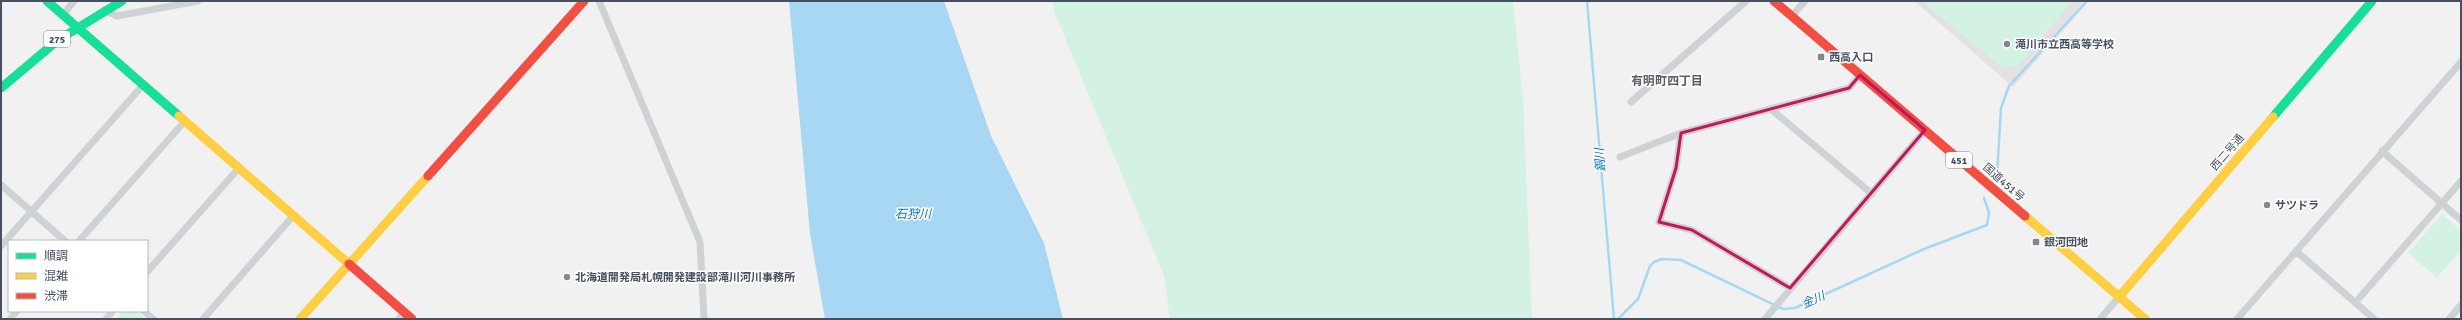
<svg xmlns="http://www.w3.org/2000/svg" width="2462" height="320" font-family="Signika,'Noto Sans JP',sans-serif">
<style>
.education{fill:#e3e1e2}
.green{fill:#d4f2e4}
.water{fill:#a7d7f2}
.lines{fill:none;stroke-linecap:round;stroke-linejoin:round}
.stream{stroke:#a7d7f2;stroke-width:2.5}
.street{stroke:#cfd2d5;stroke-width:7}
.fast{stroke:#16e098;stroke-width:9}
.slow{stroke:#ffcf43;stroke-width:9}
.jam{stroke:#f24e42;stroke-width:9}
.marked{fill:none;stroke:#c2185b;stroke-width:3;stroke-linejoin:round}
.poi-dot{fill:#838892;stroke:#fff;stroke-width:1.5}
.labels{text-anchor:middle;stroke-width:3;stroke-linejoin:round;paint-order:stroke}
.shield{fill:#fff;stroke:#7e848f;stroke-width:1}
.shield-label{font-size:10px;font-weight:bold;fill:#47505f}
.poi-label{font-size:11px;font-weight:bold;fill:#47505f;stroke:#fff;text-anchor:start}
.street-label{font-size:11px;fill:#47505f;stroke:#fff}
.neighbourhood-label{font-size:12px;font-weight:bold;fill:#5c5f66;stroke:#fff}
.water-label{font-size:12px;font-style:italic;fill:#0376b6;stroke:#fff}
</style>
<rect width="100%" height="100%" fill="#f2f1f1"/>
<path class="education" d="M1914,1H2089L2013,87Z"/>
<path class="green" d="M1052,1H1513L1523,99L1532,319H1170L1164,276L1055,14Z
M1921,1H2072L2017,67H2002Z
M2442,214L2461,231V250L2437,278L2408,253Z
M123,311H136L145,319H116Z"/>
<path class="water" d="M789,1H944L991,136L1044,243L1063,319H825L810,234Z"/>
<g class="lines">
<path class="stream" d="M1587,1L1614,319
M1997,175L2001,108L2009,86L2087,1
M1618,319L1638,299L1650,266L1654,262L1662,259L1681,260L1783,309L1795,308L1924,249L1987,225L1989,213L1984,198"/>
<path class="street" d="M599,1L700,242L704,319
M104,10L117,16L198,1
M63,15L74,1
M1792,16L1805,1
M1631,102L1746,1
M1772,110L1872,194
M1681,133L1676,168L1659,222L1692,230L1790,288
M2382,151L2461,220
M1620,157L1681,133L1849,88L1860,75
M1,185L65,241
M79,241L184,122
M1,246L143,85
M2296,251L2374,319
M147,272L238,169
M2355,303L2461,181
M144,311L153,319
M10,319L17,311
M106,319L113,311
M203,319L293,216
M399,319L404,312
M1765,319L1925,130
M2100,319L2119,297
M2237,319L2461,62
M2449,319L2461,305"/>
<path class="fast" d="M47,1L179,116
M1,88L58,40L122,1
M2273,117L2372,1"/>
<path class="slow" d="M179,116L349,264
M2025,216L2145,319
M2119,297L2273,117
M300,319L428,176"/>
<path class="jam" d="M1774,1L2025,216
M428,176L584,1
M349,264L412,319"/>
</g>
<path class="marked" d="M1860,75L1925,130L1790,288L1692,230L1659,222L1676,168L1681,133L1849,88Z"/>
<g class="poi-dot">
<circle cx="2007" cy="44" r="4"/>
<rect x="1817" y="53" width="8" height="8" rx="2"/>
<circle cx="2267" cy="205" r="4"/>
<rect x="2032" y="238" width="8" height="8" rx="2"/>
<circle cx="567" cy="277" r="4"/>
</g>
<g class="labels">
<g class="shield">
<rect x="44" y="31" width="26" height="16" rx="3"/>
<rect x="1946" y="152" width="26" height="16" rx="3"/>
</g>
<g class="shield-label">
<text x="57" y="43">275</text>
<text x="1959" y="164">451</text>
</g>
<g class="poi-label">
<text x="2015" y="48">滝川市立西高等学校</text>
<text x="1829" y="61">西高入口</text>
<text x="2275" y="209">サツドラ</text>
<text x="2044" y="246">銀河団地</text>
<text x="575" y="281">北海道開発局札幌開発建設部滝川河川事務所</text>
</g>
<g class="street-label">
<text transform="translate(2227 152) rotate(-49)" y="4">西二号通</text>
<text transform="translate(2004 182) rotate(41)" y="4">国道451号</text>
</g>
<g class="neighbourhood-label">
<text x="1667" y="85">有明町四丁目</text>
</g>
<g class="water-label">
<text transform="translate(1600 160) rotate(-95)" y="4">銅川</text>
<text x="913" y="218">石狩川</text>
<text transform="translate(1813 300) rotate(-24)" y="4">金川</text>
</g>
</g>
<rect width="2462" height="320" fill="none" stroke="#47505f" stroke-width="4"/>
<rect x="8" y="240" width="140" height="72" fill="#ffffff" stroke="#b5b9bf"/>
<rect x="16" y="253" width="20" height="6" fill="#16e098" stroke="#b5b9bf"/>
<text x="44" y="260" font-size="12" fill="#47505f">順調</text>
<rect x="16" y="273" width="20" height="6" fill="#ffcf43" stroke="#b5b9bf"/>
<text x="44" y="280" font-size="12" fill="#47505f">混雑</text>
<rect x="16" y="293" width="20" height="6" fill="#f24e42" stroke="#b5b9bf"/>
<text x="44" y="300" font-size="12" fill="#47505f">渋滞</text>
</svg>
